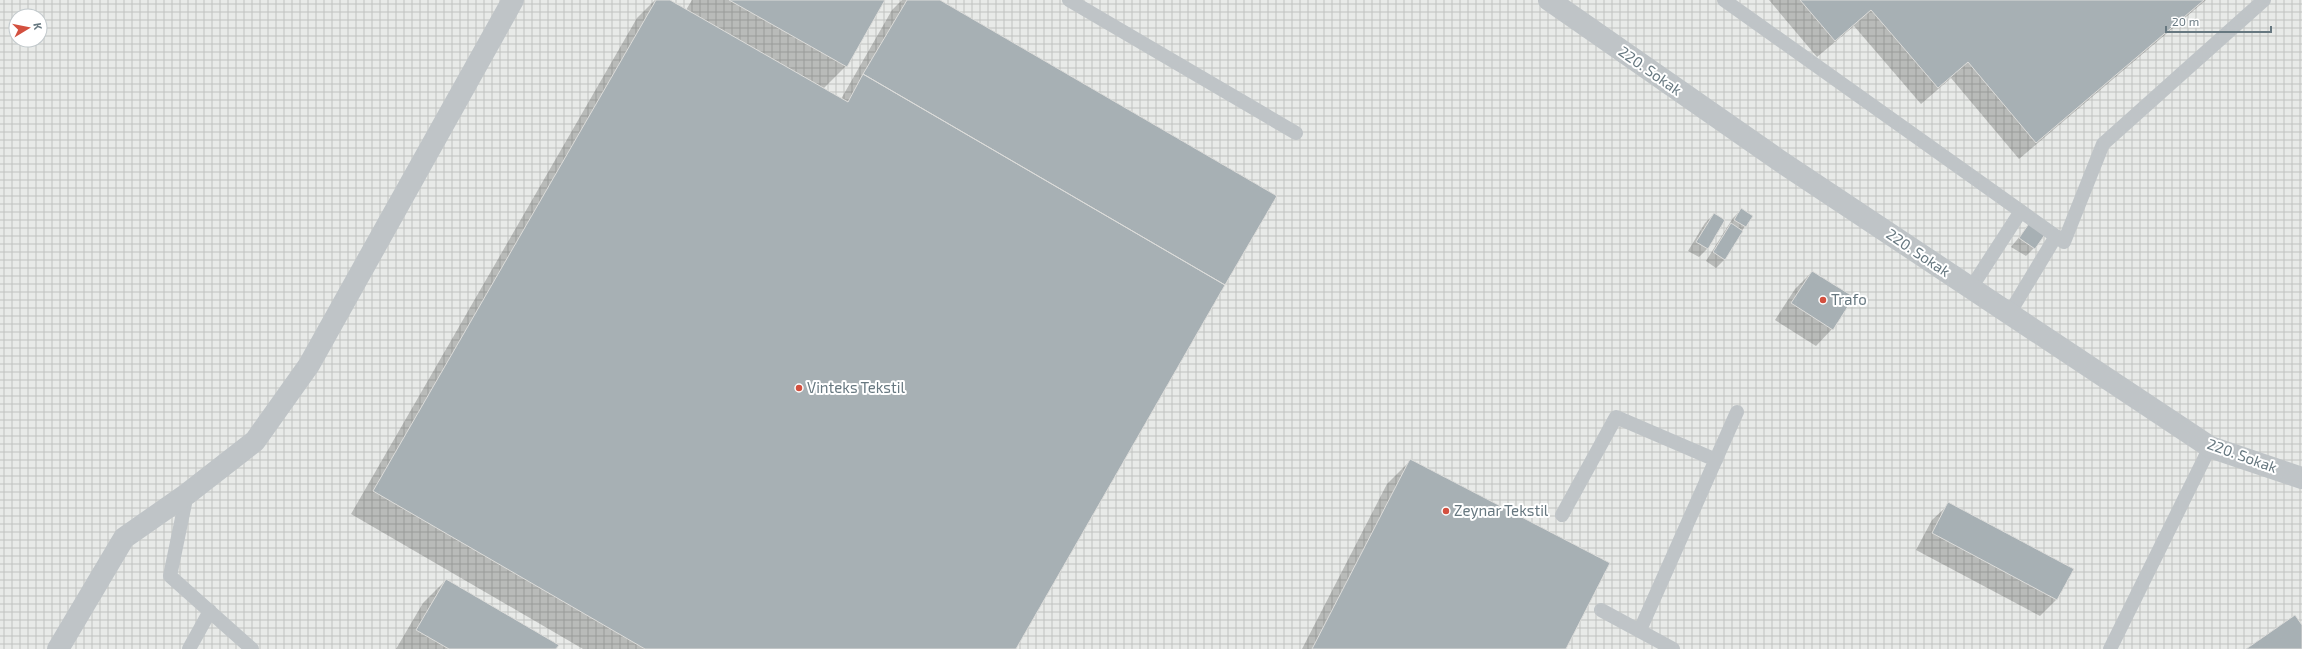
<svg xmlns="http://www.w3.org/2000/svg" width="2302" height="649" font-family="'Exo 2',sans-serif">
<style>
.industrial{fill:url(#industrial-grid);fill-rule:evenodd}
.shadow{fill:#0003}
.building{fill:#a7b0b4;stroke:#dcdcda}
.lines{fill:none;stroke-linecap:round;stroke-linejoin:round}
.service{stroke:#bfc4c7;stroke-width:14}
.minor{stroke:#bfc4c7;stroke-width:22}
.poi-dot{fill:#d3503f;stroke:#fff;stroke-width:1.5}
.labels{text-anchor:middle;stroke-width:4;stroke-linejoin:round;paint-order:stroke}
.street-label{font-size:15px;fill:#677880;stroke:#fff}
.poi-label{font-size:15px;fill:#677880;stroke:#fff;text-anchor:start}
</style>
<defs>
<pattern id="industrial-grid" width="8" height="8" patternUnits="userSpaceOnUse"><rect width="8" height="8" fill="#e8eae8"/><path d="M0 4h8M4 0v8" fill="none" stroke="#c0c2c1"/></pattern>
</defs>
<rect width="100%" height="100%" fill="#fafaf8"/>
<path class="industrial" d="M0,0H2302V649H0ZM16,16H40V40H16Z"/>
<path class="shadow" d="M655,0H668L686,10L692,0H883L846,66L823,89L841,99L892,10L902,0H938L1014,649H583L351,514L637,18Z
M1769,0H2206L2019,159L1951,78L1921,104L1854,26L1817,57Z
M1741,210L1745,226L1725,259L1716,268L1706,261L1733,218Z
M1714,214L1724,221L1707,249L1699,257L1688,251L1705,223Z
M2030,224L2034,248L2026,256L2011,247Z
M1812,272L1832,329L1816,346L1775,320L1795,289Z
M1410,461L1564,649H1302L1387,484Z
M1949,504L2057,599L2040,616L1916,550L1932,520Z
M446,580L555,649H396L423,603Z"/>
<path class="building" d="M656,0H670L848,102L863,74L1225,285L1016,649H645L373,491Z
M729,0H885L847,67Z
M907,0H940L1277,196L1225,285L863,74Z
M1800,0H2204L2036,143L1968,62L1938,88L1871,10L1835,41Z
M1741,208L1753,216L1746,227L1734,220Z
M1714,213L1725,220L1708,249L1696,242Z
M2030,222L2046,233L2035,249L2019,238Z
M1731,223L1743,231L1725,260L1713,252Z
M1812,271L1854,297L1833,330L1791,303Z
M1410,459L1610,563L1566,649H1312Z
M1948,502L2074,569L2057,600L1932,533Z
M446,579L559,645L556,649H449L416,630Z
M2295,615L2302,625V649H2246Z"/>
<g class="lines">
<path class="service" d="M1069,0L1296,133
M1724,0L2064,242L2103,144L2264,0
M1971,288L2021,211
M2009,314L2056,236
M187,494L170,576L252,649
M1562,515L1616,417L1716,460
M1601,610L1673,649
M1640,630L1737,412
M189,649L210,611
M2110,649L2210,447"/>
<path class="minor" d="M1549,0L1780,161L2210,447L2302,478
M58,649L124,538L187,494L255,441L309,365L513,0"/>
</g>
<g class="poi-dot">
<circle cx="1823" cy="300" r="4"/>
<circle cx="799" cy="388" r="4"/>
<circle cx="1446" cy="511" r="4"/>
</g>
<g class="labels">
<g class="street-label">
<text transform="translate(1650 71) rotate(35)" y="5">220. Sokak</text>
<text transform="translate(1918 253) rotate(34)" y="5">220. Sokak</text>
<text transform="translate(2242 456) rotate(20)" y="5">220. Sokak</text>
</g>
<g class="poi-label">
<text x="1831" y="305">Trafo</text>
<text x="807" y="393">Vinteks Tekstil</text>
<text x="1454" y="516">Zeynar Tekstil</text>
</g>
</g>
<g transform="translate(28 28) rotate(80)"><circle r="19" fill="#ffffff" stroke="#c2c9cc"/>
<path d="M0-3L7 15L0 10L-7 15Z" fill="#d3503f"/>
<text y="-6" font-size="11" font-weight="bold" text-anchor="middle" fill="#677880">K</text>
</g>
<path d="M2166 26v6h105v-6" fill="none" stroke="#677880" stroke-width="2"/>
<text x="2172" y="26" font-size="12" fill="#677880" stroke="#ffffff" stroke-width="3" paint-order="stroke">20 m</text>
</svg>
